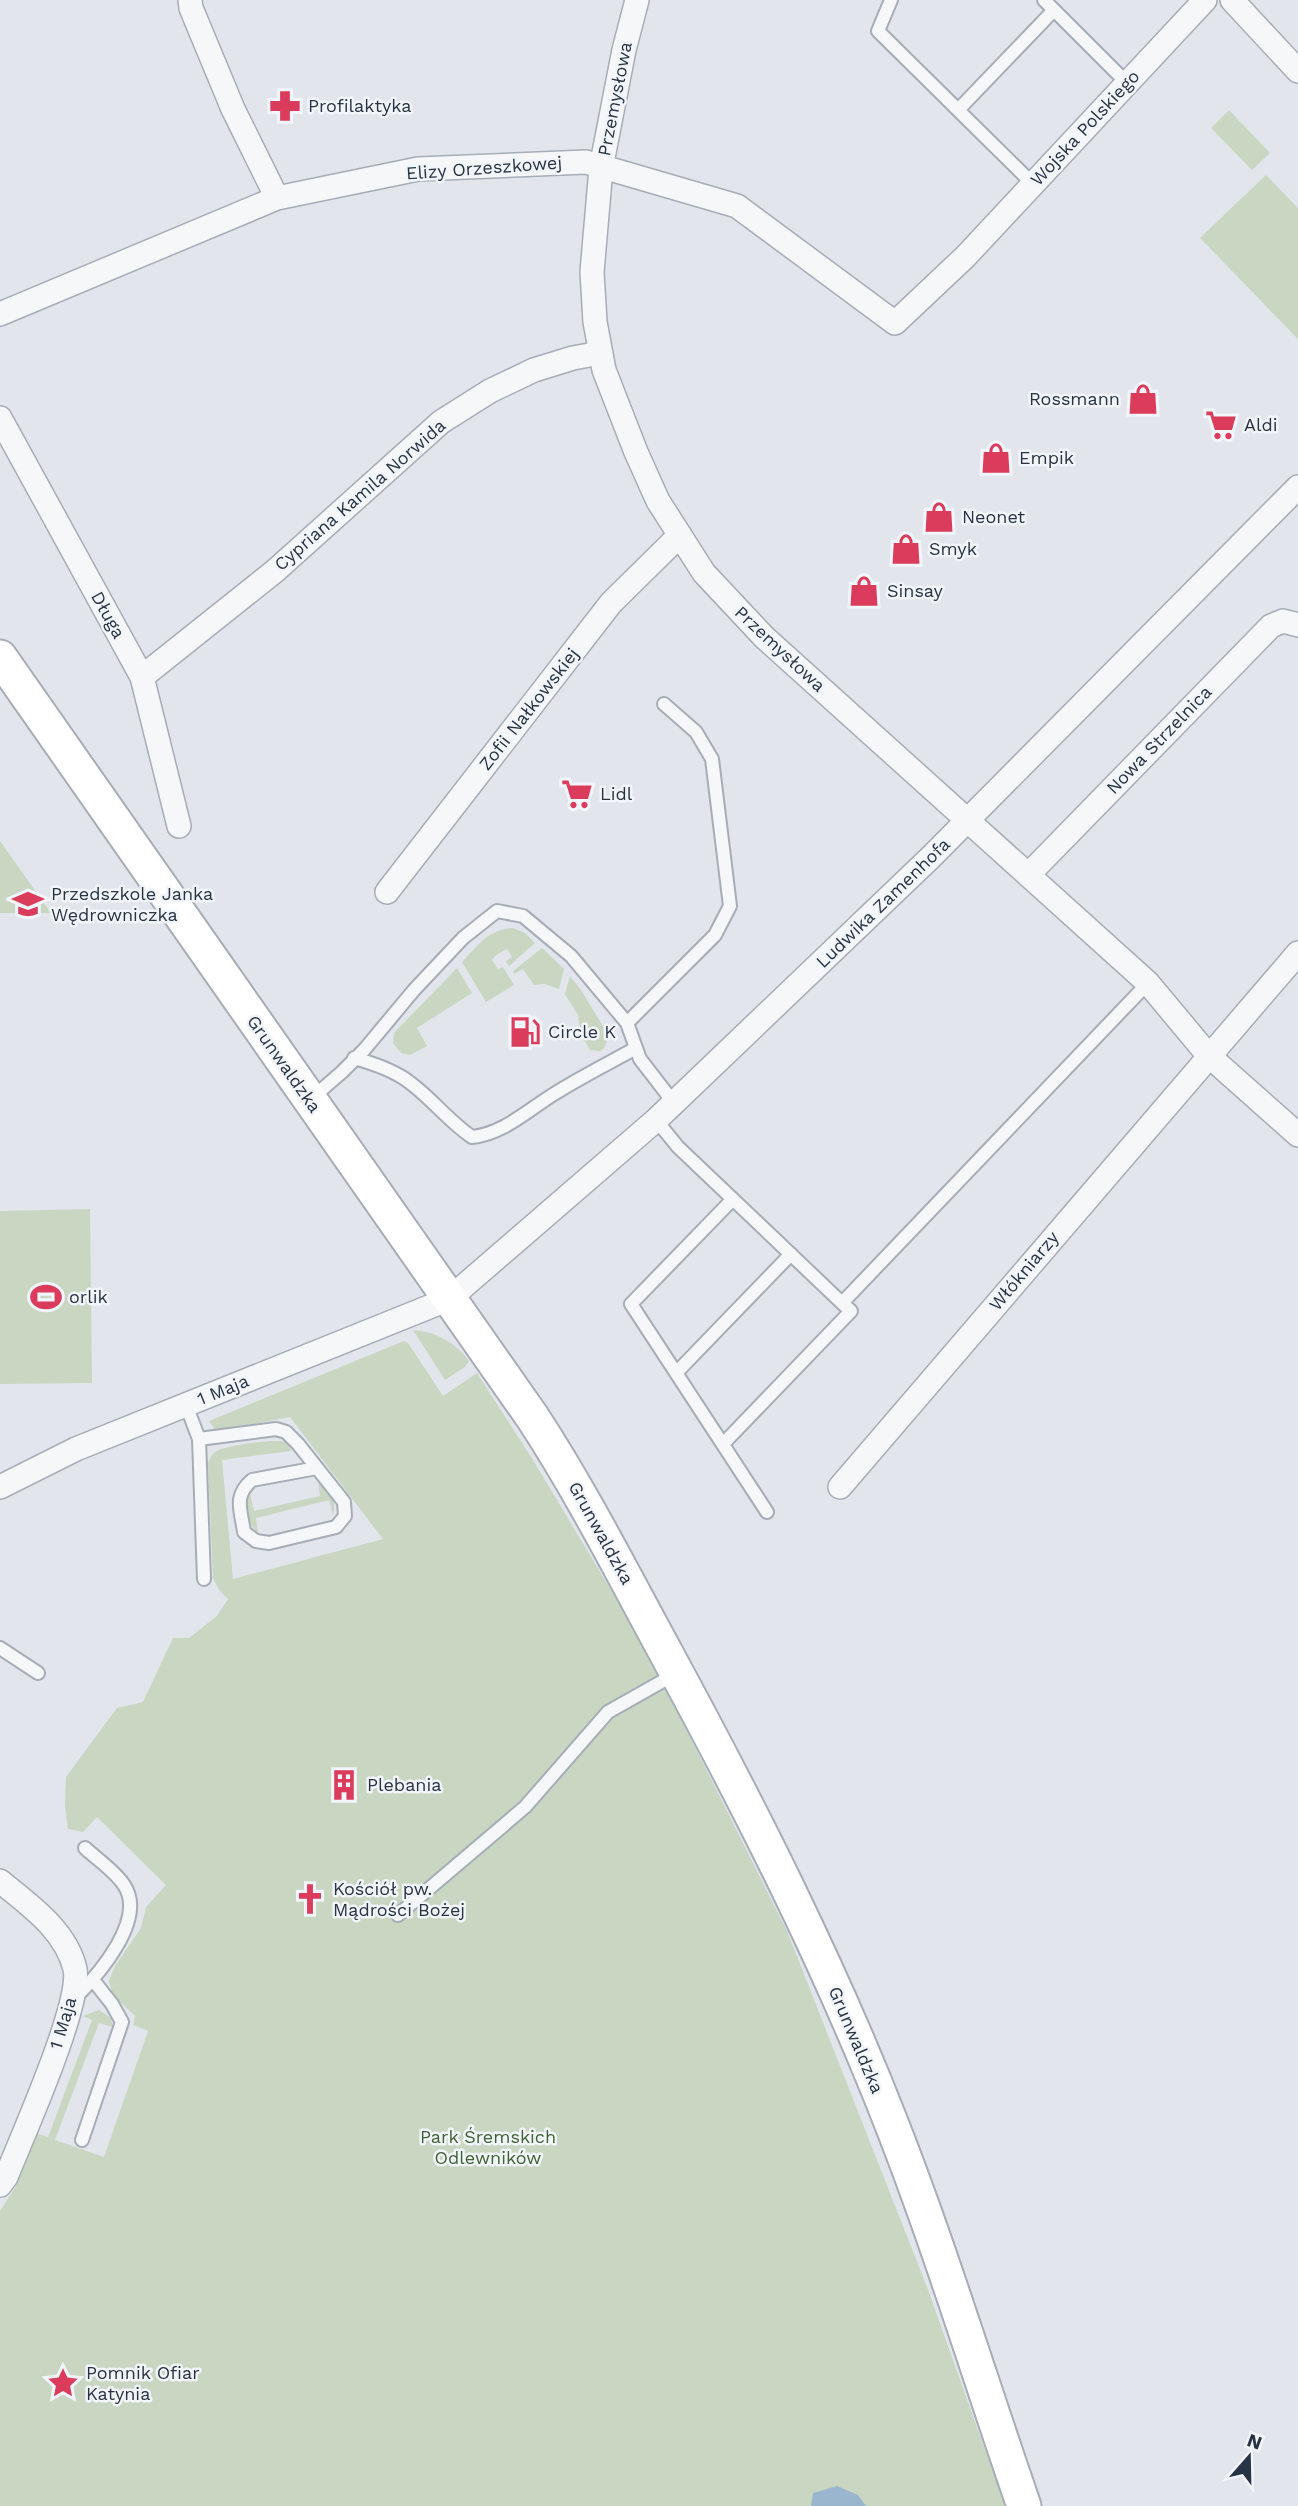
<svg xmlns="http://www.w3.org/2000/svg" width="1298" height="2506" font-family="'Work Sans',sans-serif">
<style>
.green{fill:#c8d6c2}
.water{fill:#9ab6cf}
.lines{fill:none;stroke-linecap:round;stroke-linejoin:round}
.service-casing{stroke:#a6adb7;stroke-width:16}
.minor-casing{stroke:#a6adb7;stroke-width:26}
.secondary-casing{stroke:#a6adb7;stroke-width:37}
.service{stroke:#f5f7f9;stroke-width:12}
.minor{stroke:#f5f7f9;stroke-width:23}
.secondary{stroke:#fff;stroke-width:33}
.labels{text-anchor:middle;stroke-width:5;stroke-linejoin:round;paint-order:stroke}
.street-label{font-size:18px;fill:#283445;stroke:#f2f5f9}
.poi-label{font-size:18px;fill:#283445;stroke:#f2f5f9;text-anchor:start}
.park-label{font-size:18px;fill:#3f6334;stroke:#f2f5f9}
</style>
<rect width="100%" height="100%" fill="#e2e6ec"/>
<path class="green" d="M1229,110L1270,153L1252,170L1211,128Z
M1266,175L1298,208V339L1200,238Z
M0,841L51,913H0Z
M513,928L525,933L535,943L509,966L506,961L512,957L507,949L496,955L492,960L498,969L503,967L514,985L486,1002L462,962C478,945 489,929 513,928Z
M542,948L564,969L559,989L545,984L534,985L523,969L514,974L513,971Z
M457,968L472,993L417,1028L427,1046L410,1055L401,1053L393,1043L394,1033Z
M570,976L581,990L609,1036L604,1048L600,1051L590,1050L581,1035L578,1015L565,994Z
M90,1209L92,1383L0,1384V1211Z
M413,1330C437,1332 455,1342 469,1361L465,1367L445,1380Z
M404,1341L408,1343L443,1396L477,1373L533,1460L644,1645L787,1931L927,2287L1005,2506H0V2211L16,2186L33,2132L48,2137L92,2020L83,2016L99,2010L111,2018L113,2027L99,2023L55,2140L104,2157L148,2031L133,2025L135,2016L113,1995L109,1981L115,1966L141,1928L146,1907L166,1885L97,1817L83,1832L68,1829L65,1806L66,1777L117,1708L143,1702L173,1638H189L217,1616L228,1599L219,1590L213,1578L208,1463C210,1459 211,1455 214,1453C221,1446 275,1438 285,1442C289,1445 289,1446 291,1451L222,1460L233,1579L383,1539L290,1417L222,1430H215L209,1421Z
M318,1480C331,1490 337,1500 333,1515L329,1500L256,1518L258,1533C246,1522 244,1509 250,1494L254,1511L320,1496Z"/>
<path class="water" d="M837,2486L858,2495L866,2506H811L813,2493Z"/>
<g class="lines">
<defs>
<path id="service" d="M891,0L878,31L958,110L1054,10
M1044,0L1127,83
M958,110L1033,184
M627,1023L715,935L730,906L712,759L696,732L664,704
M354,1058C372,1063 390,1069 405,1079C430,1096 448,1121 472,1137C503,1134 528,1110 554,1094C581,1077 609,1063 636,1048
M312,1098L342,1072L364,1050L414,990L463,938L497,911L523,916L571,956L627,1023L640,1059L674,1103
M656,1120L678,1147L842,1303L1148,983
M733,1199L631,1304L767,1512
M676,1373L791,1254
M186,1405L199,1439L204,1579
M199,1439L276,1429L286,1432L298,1444L344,1502L345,1516L336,1527L269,1543L256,1541L244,1532C241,1510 233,1496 252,1480L317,1468
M723,1444L851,1311L842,1303
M0,1648L38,1673
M398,1915L525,1807L608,1712L677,1673
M76,1997C99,1974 147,1919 124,1885C115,1871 97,1859 85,1848
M82,2140L122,2022L112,2004L93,1980"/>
<path id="minor" d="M190,0L191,8L233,109L277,198
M637,0L624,50L601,168L592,272L595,322L604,370L636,452L658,501L704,573L764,637L1148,983L1208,1055L1298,1135
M1232,0L1298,71
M0,314L277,198L418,169L586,162L737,206L895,323L965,257L1205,0
M0,418L142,677L179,826
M142,677L275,571L441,422L490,391L534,370L573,358L600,353
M1028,875L1271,626L1283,621L1298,625
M387,892L611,603L680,535
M0,1487L76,1449L449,1299L656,1120L931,857L1298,487
M840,1487L1298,953
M0,1881C29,1905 66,1930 75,1969C82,2004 22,2137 6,2177L0,2185"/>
<path id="secondary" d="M0,657L533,1418C582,1493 623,1574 666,1653C749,1806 829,1963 892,2125C941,2250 980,2379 1024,2506"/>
</defs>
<use href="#service" class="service-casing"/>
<use href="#minor" class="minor-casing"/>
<use href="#secondary" class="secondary-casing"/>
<use href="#service" class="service"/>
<use href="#minor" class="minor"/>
<use href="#secondary" class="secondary"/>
</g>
<defs>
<symbol id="pharmacy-bare" viewBox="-9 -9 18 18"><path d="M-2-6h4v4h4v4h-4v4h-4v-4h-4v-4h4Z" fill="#dc3c5c" stroke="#f2f5f9" stroke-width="2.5" paint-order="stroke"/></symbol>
<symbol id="shop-bare" viewBox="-9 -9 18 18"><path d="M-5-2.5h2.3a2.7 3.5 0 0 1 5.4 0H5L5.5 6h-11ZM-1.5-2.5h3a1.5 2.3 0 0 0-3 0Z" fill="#dc3c5c" stroke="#f2f5f9" stroke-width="2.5" paint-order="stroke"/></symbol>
<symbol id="supermarket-bare" viewBox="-9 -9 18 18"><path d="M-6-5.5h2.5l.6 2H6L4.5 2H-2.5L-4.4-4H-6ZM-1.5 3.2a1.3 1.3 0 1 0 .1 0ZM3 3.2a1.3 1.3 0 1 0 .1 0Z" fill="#dc3c5c" stroke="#f2f5f9" stroke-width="2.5" paint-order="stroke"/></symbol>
<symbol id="school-bare" viewBox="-9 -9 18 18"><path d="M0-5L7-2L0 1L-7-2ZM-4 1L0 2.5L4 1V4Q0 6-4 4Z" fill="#dc3c5c" stroke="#f2f5f9" stroke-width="2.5" paint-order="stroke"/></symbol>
<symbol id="fuel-bare" viewBox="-9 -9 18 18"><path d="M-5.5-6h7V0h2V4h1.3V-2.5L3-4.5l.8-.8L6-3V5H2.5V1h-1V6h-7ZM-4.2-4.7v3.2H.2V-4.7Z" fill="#dc3c5c" stroke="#f2f5f9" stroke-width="2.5" paint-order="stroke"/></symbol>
<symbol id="stadium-bare" viewBox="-9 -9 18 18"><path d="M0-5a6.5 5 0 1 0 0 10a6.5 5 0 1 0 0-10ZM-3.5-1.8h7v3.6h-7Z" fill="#dc3c5c" stroke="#f2f5f9" stroke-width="2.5" paint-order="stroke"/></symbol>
<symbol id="building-bare" viewBox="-9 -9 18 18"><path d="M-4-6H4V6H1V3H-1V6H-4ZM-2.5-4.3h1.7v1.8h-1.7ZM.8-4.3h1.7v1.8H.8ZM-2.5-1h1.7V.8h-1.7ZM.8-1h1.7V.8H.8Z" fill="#dc3c5c" stroke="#f2f5f9" stroke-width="2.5" paint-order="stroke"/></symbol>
<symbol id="church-bare" viewBox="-9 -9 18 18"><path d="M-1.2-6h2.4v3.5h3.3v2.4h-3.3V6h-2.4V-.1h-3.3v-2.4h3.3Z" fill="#dc3c5c" stroke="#f2f5f9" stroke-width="2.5" paint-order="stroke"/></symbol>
<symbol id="sight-bare" viewBox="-9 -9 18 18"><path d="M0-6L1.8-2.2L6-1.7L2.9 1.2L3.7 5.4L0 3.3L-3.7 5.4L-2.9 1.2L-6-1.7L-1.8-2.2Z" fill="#dc3c5c" stroke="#f2f5f9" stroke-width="2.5" paint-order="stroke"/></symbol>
</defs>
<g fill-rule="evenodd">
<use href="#pharmacy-bare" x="263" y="84" width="44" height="44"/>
<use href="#shop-bare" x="1121" y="377" width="44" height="44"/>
<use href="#supermarket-bare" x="1199" y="403" width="44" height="44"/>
<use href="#shop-bare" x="974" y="436" width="44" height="44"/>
<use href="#shop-bare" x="917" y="495" width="44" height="44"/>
<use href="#shop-bare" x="884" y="527" width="44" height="44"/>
<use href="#shop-bare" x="842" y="569" width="44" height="44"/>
<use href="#supermarket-bare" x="555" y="772" width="44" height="44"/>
<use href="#school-bare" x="6" y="882" width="44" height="44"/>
<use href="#fuel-bare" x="503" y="1010" width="44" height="44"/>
<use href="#stadium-bare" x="24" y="1275" width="44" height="44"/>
<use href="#building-bare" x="322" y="1763" width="44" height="44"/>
<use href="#church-bare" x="288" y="1877" width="44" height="44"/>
<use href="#sight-bare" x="41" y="2361" width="44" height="44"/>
</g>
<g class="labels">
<g class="street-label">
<text transform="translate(615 99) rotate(-79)" y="6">Przemysłowa</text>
<text transform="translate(1085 128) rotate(-47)" y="6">Wojska Polskiego</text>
<text transform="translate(484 168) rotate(-4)" y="6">Elizy Orzeszkowej</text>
<text transform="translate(360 495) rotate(-41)" y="6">Cypriana Kamila Norwida</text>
<text transform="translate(108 615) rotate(61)" y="6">Długa</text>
<text transform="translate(780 649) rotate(43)" y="6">Przemysłowa</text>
<text transform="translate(529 709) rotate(-52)" y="6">Zofii Nałkowskiej</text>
<text transform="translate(1159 740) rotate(-46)" y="6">Nowa Strzelnica</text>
<text transform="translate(883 903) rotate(-44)" y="6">Ludwika Zamenhofa</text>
<text transform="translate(284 1064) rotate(55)" y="6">Grunwaldzka</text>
<text transform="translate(1024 1271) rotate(-50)" y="6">Włókniarzy</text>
<text transform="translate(223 1390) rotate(-22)" y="6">1 Maja</text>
<text transform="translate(601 1533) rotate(61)" y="6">Grunwaldzka</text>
<text transform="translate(63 2023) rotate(-73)" y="6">1 Maja</text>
<text transform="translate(856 2040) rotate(67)" y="6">Grunwaldzka</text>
</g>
<g class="poi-label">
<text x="308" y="112">Profilaktyka</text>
<text x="1120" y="405" text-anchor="end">Rossmann</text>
<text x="1244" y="431">Aldi</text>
<text x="1019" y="464">Empik</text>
<text x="962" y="523">Neonet</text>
<text x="929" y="555">Smyk</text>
<text x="887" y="597">Sinsay</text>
<text x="600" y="800">Lidl</text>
<text x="51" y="900">Przedszkole Janka<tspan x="51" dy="21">Wędrowniczka</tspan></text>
<text x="548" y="1038">Circle K</text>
<text x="69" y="1303">orlik</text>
<text x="367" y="1791">Plebania</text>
<text x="333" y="1895">Kościół pw.<tspan x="333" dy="21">Mądrości Bożej</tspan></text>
<text x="86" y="2379">Pomnik Ofiar<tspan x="86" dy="21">Katynia</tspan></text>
</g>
<g class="park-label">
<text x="488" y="2143">Park Śremskich<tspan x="488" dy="21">Odlewników</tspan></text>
</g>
</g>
<g transform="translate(1249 2457) rotate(20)" stroke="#f2f5f9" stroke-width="5" paint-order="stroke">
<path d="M0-5L12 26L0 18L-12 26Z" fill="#283445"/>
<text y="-10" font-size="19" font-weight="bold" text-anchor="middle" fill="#283445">N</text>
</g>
</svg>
